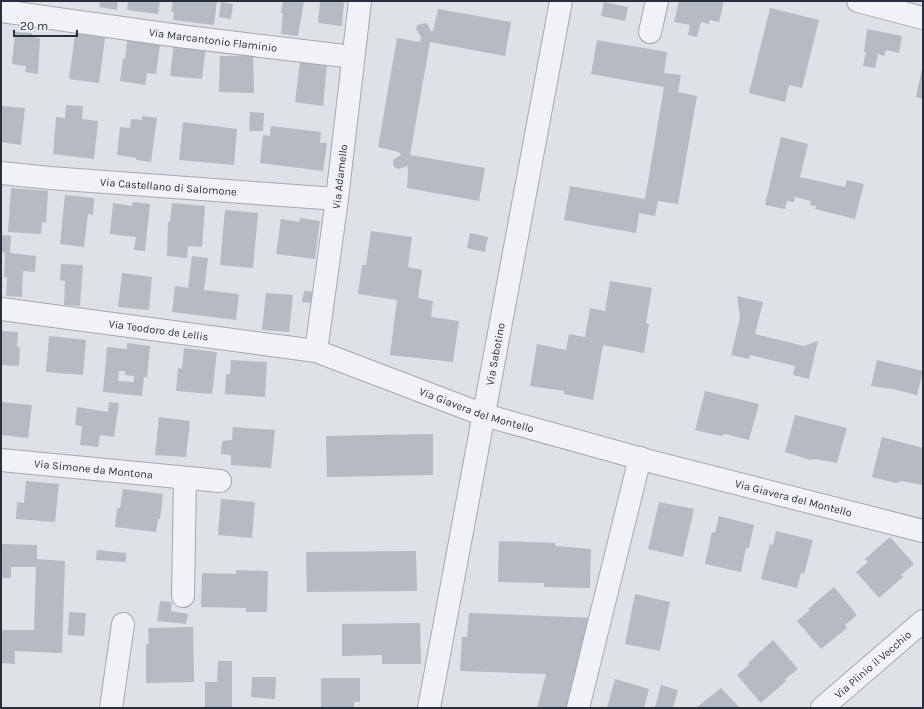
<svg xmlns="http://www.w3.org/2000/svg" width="924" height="709" font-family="Karla,sans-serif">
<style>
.building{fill:#b6bac3;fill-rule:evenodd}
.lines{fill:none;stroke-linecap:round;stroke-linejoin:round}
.street-casing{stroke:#a4a8b0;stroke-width:24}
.street{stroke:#f0f2f5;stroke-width:22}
.labels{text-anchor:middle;stroke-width:3;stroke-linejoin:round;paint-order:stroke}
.street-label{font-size:11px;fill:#292f3c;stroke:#edf0f4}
</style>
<rect width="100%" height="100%" fill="#dee1e6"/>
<path class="building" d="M100,1H118L117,10L99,7Z
M128,1H160L158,14L127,10Z
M173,1H217L214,25L173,20L174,12L171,11Z
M283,1H304L298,36L281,34L283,13H281Z
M320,1H344L342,26L318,23Z
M679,1H724L719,22L710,20L709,24L701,22L697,37L688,35L690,25L674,22Z
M221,2L233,4L231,19L219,17Z
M604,2L628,7L625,21L601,16Z
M770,8L819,20L802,88L789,85L785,102L749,93Z
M438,9L511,22L505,56L430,42L410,155L485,168L479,201L407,188L408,170L407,166L399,169L394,167L393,165V160L401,155L399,152L378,147L397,38L420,42L421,37L416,29L417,25L426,23L430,28V31H433Z
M76,27L106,31L99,83L69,79Z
M867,29L902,36L899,53L886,50L884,56L878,54L875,68L863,66L866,52H864Z
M15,32L32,33V37L40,38L38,74L25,72L26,66L12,64Z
M128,34L161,38L156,74L147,73L145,85L120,81L123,59H125Z
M597,40L667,52L664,73L681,75L678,92L697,96L678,204L658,201L655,216L639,213L636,233L564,220L570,186L645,199L664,87L591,74Z
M174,43L206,46L202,79L170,76Z
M220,56H253L254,93L219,92Z
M300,62L327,65L323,106L295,102Z
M922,69H923V99L916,97Z
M66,105L83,106L82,119L98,121L94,159L53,154L56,117L65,118Z
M1,106L25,108L21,145L1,142Z
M250,112L264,113L263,131H249Z
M142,116L157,118L151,162L136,160V158L117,155L120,127L130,128L131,119L142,120Z
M183,122L237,129L234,165L179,160Z
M271,126L321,132L320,143H327L323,171L260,163L263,135L270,136Z
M781,137L808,144L800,177L845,187L847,180L864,184L855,219L815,209L816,206L810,205L811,201L795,197L794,202L787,201L785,209L765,205Z
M11,188L48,191L46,223L42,222L41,234L8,232Z
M65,195L94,198L93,215L88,214L84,247L60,244Z
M133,202L150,204L145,251L134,250L136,237L110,234L113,203L132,206Z
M172,203L205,206L202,247L188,246L187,258L167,256L168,222H170Z
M225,210L258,213L253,268L220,265Z
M300,218L320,221L315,259L276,254L281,219L299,222Z
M371,231L412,237L408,267L422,270L418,298L433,301L431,317L459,321L453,362L390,355L397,300L358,294L362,265H366Z
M470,233L488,237L485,252L467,248Z
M1,235L11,236L10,253L36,256L35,272L23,271L22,297L6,296L7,277H4L5,253L1,252Z
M192,256L208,258L204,290L239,294L236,320L172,312L175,286L188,288Z
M61,264L83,265L80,306L64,305L65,281L60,280Z
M122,273L152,277L149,310L118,307Z
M610,281L652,288L646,323L649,324L644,353L603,345L593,400L564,394V391L530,386L537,344L566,350L569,334L585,337L590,308L605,311Z
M304,291L321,292L319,304L302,302Z
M266,293L293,295L289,332L262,330Z
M737,296L763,302L755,334L804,346L818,341L809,379L793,375L795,366L750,355L749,359L731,355L740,318Z
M1,331L18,332L17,347H20L19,366L1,365Z
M49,336L86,340L83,375L46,372Z
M127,343L150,346L147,377H144L142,396L103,392L107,347L127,349ZM119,371H125V375L134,376V382L118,381Z
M184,348L217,352L212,394L176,391L178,368L182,369Z
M231,360L267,362L265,397L225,394L226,374H230Z
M877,360L923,371L917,395L893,389L871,386Z
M705,391L759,404L749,440L725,434L721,436L695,430Z
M1,402L32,405L28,438L1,435Z
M109,402L119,403L114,437L100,435L98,447L80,445L82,426L75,425L77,407L108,412Z
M795,415L847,428L837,463L814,459L810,460L785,452Z
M159,417L190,421L186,457L155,455Z
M233,427L275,430L271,468L231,465V455L221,454L222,441L232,440Z
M433,434V475L327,477L326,436Z
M882,437L923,448V485L901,481L896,483L872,477Z
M26,481L59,484L55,522L16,519L17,502L24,503Z
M123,489L163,494L160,519H158L156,532L115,527L117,508H120Z
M221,499L255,502L252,538L218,535Z
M659,502L694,509L683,557L648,549Z
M719,516L754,525L749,548H746L741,572L705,564L712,532L715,533Z
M776,531L813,540L804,574L801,573L797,588L761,579L770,544L773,545Z
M890,537L914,564L901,575L903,577L879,598L856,572L868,562L865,559Z
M499,541L555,543V546L591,549L590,588L544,587V583L498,582Z
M1,544L37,545V559L65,561L62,653L15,651V664L1,663V630H34L36,567H11V578H1Z
M97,550L126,553V562L96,560Z
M416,551L417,591L307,592L306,552Z
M236,570L268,571L267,612H246V608L201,607L202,573L236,574Z
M834,587L857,615L845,625L847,628L821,649L797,621L810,610L808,609Z
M635,594L670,602L660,651L625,644Z
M160,601L172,602L171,611L188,614L186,624L157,621Z
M69,612L86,613L84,636L68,635Z
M469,613L596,618L573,708H537L546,674L460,671L462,637H467Z
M420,623L421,664H382V655L342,656V624Z
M193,627L194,682L146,683V644H149L148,628Z
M773,640L798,669L785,679L786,681L761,703L737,675L749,665L748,663Z
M218,661H232V708H205V682H217Z
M252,677H276L275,699L251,697Z
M321,678H360V702H354V708H321Z
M615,679L649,689L644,708H607Z
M661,685L678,690L673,708L655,707Z
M721,688L740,708H696Z"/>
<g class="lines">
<defs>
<g id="street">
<path d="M858,1L923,18"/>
<path id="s1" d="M1,11L179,36L353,57"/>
<path d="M650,32L657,1"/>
<path id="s2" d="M1,173L50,178L337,199"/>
<path id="s3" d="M1,309L316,351L484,415L653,462L923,531"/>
<path id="s4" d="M316,351L337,199L360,1"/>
<path id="s5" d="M1,460L220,481"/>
<path d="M183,596L185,478"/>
<path d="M111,708L123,624"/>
<path id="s6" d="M429,708L561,1"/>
<path d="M578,708L640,458"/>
<path id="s7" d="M822,708L923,621"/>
</g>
</defs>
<use href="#street" class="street-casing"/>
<use href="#street" class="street"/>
</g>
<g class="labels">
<g class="street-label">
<text dy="4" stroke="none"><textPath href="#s1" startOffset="214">Via Marcantonio Flaminio</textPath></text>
<text dy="4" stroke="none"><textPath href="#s4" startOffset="176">Via Adamello</textPath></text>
<text dy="4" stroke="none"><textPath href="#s2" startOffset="168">Via Castellano di Salomone</textPath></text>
<text dy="4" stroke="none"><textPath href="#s3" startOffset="159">Via Teodoro de Lellis</textPath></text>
<text dy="4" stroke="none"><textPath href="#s6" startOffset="360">Via Sabotino</textPath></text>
<text dy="4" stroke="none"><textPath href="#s3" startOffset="489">Via Giavera del Montello</textPath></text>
<text dy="4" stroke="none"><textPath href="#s5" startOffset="93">Via Simone da Montona</textPath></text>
<text dy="4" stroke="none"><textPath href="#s3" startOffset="818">Via Giavera del Montello</textPath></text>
<text dy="4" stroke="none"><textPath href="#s7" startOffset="67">Via Plinio il Vecchio</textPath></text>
</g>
</g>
<rect width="924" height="709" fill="none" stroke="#292f3c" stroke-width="4"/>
<path d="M14 30v6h63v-6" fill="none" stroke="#292f3c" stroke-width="2"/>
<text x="20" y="30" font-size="12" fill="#292f3c" stroke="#edf0f4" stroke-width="3" paint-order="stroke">20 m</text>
</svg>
